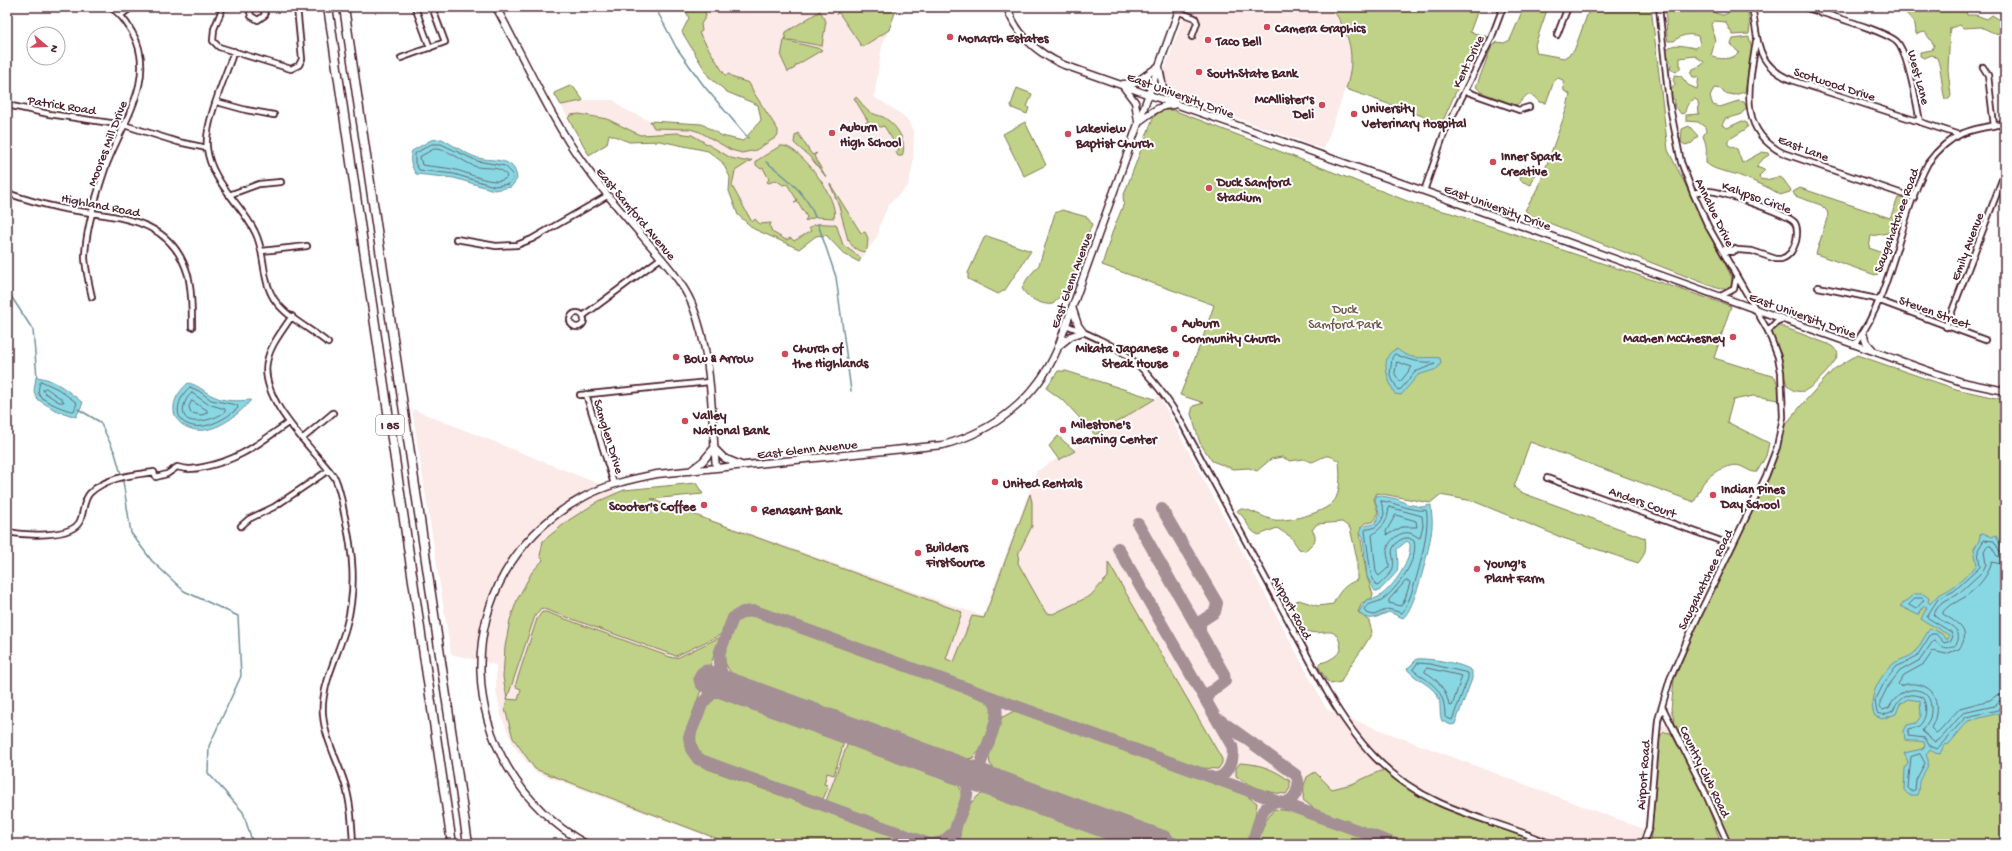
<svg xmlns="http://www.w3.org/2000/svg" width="2012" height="851" font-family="'Gochi Hand',sans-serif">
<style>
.built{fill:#fbeae7}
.green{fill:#bfd287;stroke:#847859}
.water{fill:#88d8e3;stroke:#6f8e99}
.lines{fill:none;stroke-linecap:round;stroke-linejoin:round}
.shore{stroke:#636975;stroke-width:1}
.stream{stroke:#6f8e99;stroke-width:1.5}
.taxiway{stroke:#a48f95;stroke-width:12}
.runway{stroke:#a48f95;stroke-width:29}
.street-casing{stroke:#4a1f2b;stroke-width:8}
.secondary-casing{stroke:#4a1f2b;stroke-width:9}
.highway-casing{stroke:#4a1f2b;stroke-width:11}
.street{stroke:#fff;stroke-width:4.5}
.secondary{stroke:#fff;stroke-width:6}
.highway{stroke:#fff;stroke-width:8}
.poi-dot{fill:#d1495b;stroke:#fff;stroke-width:1.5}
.labels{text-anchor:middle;stroke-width:4;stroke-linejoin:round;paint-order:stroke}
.shield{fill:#fff;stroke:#80626b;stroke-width:1}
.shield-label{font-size:12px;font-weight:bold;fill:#4a1f2b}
.poi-label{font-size:13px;font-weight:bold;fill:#4a1f2b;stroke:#fff;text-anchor:start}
.street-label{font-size:13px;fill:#4a1f2b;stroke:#fff}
.park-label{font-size:13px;fill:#6d5547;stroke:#fff}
</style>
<rect width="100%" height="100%" fill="#fff"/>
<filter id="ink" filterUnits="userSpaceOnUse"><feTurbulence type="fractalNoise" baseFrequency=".025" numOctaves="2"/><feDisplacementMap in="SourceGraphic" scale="8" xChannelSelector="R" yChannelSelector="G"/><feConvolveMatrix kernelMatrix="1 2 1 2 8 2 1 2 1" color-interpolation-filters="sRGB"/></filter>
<g filter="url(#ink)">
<path class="built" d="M684,7H897L882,46L874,97L897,111L907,119L914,133L913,164L908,186L889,204L881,222L877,237L859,262L844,254L826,235L816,236L799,249L754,229L738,215L729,191L730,177L722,162L708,151L660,141L629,142L609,134L607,144L589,155L554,93L572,85L583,100H614L622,108L650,121L702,124L722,136L743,141L761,120L758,106L727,92L709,77Z
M1187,7H1331L1343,27L1352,51L1349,78L1324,149L1173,95L1166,88L1162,77Z
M1159,396L1327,710L1654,833L1660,739L1661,727L1664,724L1667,726L1697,786L1718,844H728L535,772L513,745L501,715L496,690V665L451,654L412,409L629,496L638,494L983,616L1037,471Z"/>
<path class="green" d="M684,7H699L705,12L706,16L701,24L702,31L699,33L725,75L729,74L734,78L749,83L754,93L778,130V135L775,138L756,150L742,153L731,150L700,132L690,129L654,128L650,121L702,124L722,136L743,141L761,120L758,105L727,92L709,77L682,32L689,18Z
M845,7H897L889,30L862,47L839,13L836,14Z
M1331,7H1479L1470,32L1486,36L1462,78L1442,123L1346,89C1356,56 1351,35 1331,7Z
M1524,7H1548L1535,45L1537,53L1564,58L1574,51L1590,7H1651L1668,150L1732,278V286C1726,291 1721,289 1714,287L1531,216L1525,210L1538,189L1567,108L1570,94L1564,91L1563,80L1558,78L1554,81L1546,103L1539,102C1525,85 1526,102 1515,105L1483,93L1476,87L1491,48L1497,42L1504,43L1510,40Z
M1663,7H1713L1715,13L1723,15L1731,12L1732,7H1747L1750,25L1749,34L1733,35L1725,22L1714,21L1711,24L1715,41L1711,56C1720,60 1731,60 1739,53L1731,44L1733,39L1749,37L1753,52L1745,92L1734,95L1724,93L1721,89L1714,88L1710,97L1713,105L1720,107L1738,101L1744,102L1747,108L1740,115L1725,119L1722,125L1727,128L1742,121L1747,123L1748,126L1746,129L1728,140V145L1737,149L1742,163L1762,152L1768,153L1769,155L1764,158L1756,167L1765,170L1759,176L1760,179L1766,180L1778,177L1783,179L1791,190L1790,192L1780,195C1768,186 1752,181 1738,175C1726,171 1715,171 1706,163C1706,148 1708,149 1703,136L1706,131L1705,127L1698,122L1686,121V115L1699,114L1698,101L1695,99C1688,102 1686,106 1685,113L1681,114C1677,107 1672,109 1675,100L1671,97L1670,91L1675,84L1673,80L1675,75L1681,76L1688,85L1697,89L1699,77H1693L1690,72L1693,69L1702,65L1704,62L1695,56L1680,58V69L1676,72L1670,69L1671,64L1666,51C1671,41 1686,47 1696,48L1700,44L1698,36C1689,33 1681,35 1674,41H1668C1665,29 1668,18 1663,7Z
M1890,7H1965L1967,15H1976L1987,19L1992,15L2005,23V34L1994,33L1981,27L1963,28L1960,25L1950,28L1948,70L1951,96L1949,99H1945C1941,85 1942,70 1937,58L1932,55L1924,58L1920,56V52L1932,50L1934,45L1925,32L1916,34C1915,20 1915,23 1904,11L1892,10Z
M820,11L826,21L822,46L785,39L786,32Z
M784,40L821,49L822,50L795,66V68L788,72L781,57Z
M572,85L583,100L582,101L561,105L554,93Z
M1017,88L1032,94L1027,107L1029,108L1027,114L1012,108L1011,105Z
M856,97C861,101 863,107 868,111C872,114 878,115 883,117C896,124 908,141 902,156H898L896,152L899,150L884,126L880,127L875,124H864L868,121L854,98Z
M1165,110H1173L1189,116L1415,204L1451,213L1731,306L1714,358L1775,377L1779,388V400L1753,396L1733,400L1727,422L1769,443L1766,456L1757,472C1751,473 1746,468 1740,466C1729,462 1707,475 1702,485C1699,491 1697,497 1694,502L1530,442L1514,487L1520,492L1645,538C1647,549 1645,555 1638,563L1563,538L1473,501L1440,495L1430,503L1377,493L1374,499C1377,510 1381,513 1373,522L1365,523L1361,527L1360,533L1367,577L1373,594L1372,598L1362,603L1358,612L1369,621L1372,632C1364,650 1349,664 1341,682L1331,684L1327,681L1318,666L1320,663C1328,662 1337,656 1341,650C1338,620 1323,638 1307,631C1301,628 1296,619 1291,615L1294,602L1299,600L1318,606L1333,604C1339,592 1344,585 1357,580V559L1350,528L1342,522L1317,524L1312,530L1315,535V541L1305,551L1299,549L1291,537L1277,528L1259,535C1246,530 1249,520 1237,511L1239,509C1250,508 1263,518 1274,520C1289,522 1330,512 1336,498C1341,487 1340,472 1339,461C1325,452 1326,457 1312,462L1303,459L1290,461L1282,457L1271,459L1257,471L1249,468L1233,469L1212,461L1200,443L1191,414L1193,406L1204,403L1180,395L1201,343L1214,305L1102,265L1112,233L1124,203L1123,197L1153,118L1160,111Z
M579,114L607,119L640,135L677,133L692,135L731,158L744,161L752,160L735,171L732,186L752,222L755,219L760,224L771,223L770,226L772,232L786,240L791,238L794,241L811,231L809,228C817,221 826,225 836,224L843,245L861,258L859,262L844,254L826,235L816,236L799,249L754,229L738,215L729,191L730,177L722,162L708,151L660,141L629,142L609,134L607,144L589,155L568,118L571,115Z
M1025,122L1046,165L1024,176L1003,134Z
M1689,126L1698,136L1692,143L1685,145L1681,142L1682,129Z
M798,133L812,155L817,153L814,156L826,177L811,158L794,143L795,136Z
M780,146C798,142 840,200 834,218L816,217L805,221L807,217L798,202L794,203L797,200L787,184L783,185L776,180L769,183L767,182L769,179L763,168L761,169L756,165V161Z
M1525,165L1537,169L1531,185L1521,181L1520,179Z
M830,184L861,233L865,232L868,238L867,249L864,252C857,251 850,246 849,239L848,240L839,206Z
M1800,188L1890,218L1898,198H1903L1905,200L1894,232L1871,236L1869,248L1886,254L1878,274L1875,275L1816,254L1828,215L1827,211L1821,205L1795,196L1793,192Z
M1062,210L1087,217L1092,224L1069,287L1053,304C1043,306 1026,298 1022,288L1027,279L1039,265L1055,213Z
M987,236L1031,251L1005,290L998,294L968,279V273L984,238Z
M1778,325L1828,344L1833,347L1838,353C1837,363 1813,388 1804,391C1801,392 1797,391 1794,391L1787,385L1771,334L1773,328Z
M1857,355L1956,389L2005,400V844H1732L1676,727L1671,709L1674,680L1701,616L1776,455L1785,425L1805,401L1834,369Z
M1058,371H1066L1155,399L1095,435L1065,402L1046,388Z
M1058,436L1075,451L1059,460L1049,446Z
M696,483L703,494L651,499L962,612L946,659L954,662L972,616L984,618L1030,494L1032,502V526L1019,552L1018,563L1046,613L1053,614L1090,596L1108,577V562L1222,759V763L1218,769L1202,768L1167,757L757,607C737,604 728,617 722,634L676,656L541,608L535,616L507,699L518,700L521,689L516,687V683L537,619L542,612H546L673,658L679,657L718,638L720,639L686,731C683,748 690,760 705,768L915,844H731L535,769L513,738L505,709L507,699L503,677L505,647L510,620L517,600L532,572L543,560L540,556L543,541L569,520L599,501L624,490Z
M749,614H756L982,697L991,707L993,713L982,748L973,758L960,760L737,678C716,662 723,639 736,620Z
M720,696H728L845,739L834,775L827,773L824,784L827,785L828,788L823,799L708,758C703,755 699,752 697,746C691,732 706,700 720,696Z
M1014,711H1021L1211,780L1244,794L1257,803L1255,819L1247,844H1191L998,773L990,764L988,751L1001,718Z
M1664,732L1671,733C1692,771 1708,802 1721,844H1650L1660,736Z
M849,740L951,777C956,781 960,785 961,792C963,802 954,825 947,833C942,838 936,838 929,839L826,801Z
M1240,763C1260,764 1274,769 1290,781V788L1286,794C1266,793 1252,787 1236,776V768Z
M1380,771H1386L1419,796L1443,808L1543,844H1405L1316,810L1303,800L1304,785L1307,777L1315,772L1332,789L1352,784Z
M986,792H993L1134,844H962C956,827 968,797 986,792Z
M1274,809L1290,811L1386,844H1257L1265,822Z"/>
<path class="water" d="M442,139C453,145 466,154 478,158C495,162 515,156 517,179L511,187L494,190L454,178L416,174C411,166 409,160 412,151L431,140Z
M1397,349C1412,362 1424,356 1440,358L1441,363L1437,369L1418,375L1401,395L1395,394C1388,381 1378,355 1397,349Z
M36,377C54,378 69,392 83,403L76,417L55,410L37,399L34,391Z
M188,383C199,385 204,392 213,396C225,402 238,401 251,400C239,414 223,427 205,430C190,432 172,423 174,406C175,396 182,389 188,383Z
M1377,495L1397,499L1407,504L1422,507L1431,505C1431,512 1433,520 1432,527C1431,543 1415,610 1403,618L1389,612C1378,616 1368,624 1359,612L1366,600C1371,599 1376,599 1380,596C1395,585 1411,561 1410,544L1407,541L1397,549L1398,564L1397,572L1379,591H1375L1367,577L1363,537L1360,532C1363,523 1367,526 1374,524C1383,512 1378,512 1375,500Z
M1983,533L1992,537L1996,535L2005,553V708L2003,709V712L1968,721L1949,744L1944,745L1940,754L1935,753L1930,749L1926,755C1933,766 1922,772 1919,782C1918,787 1919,791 1917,795H1909L1904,790L1905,769L1908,762L1904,753L1922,749L1925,746L1924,742C1917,740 1912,742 1905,740L1904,731L1907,725L1916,723L1921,716L1920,701L1908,699L1900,704L1896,714L1882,719L1875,716C1866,699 1880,676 1893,664C1899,659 1910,658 1915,652C1921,644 1925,636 1930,628L1942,634L1945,639H1948L1949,635L1921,619L1927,607L1924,606L1918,615L1900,606L1914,594H1923L1929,598L1928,602L1930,604C1938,593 1943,594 1953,587C1962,581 1969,573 1977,565L1974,549L1979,541L1980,535Z
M1417,659C1428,658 1463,663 1472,671V679L1455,724L1451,725L1442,721C1439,714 1441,706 1439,699C1433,684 1416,681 1407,669Z"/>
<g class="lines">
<path class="shore" d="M432,144H441L477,161L505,166L512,173L513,179L509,184L494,186L454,174L419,170L415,163V154Z
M434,149C448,148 461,161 474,166C485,170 502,164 507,177C497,188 469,173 456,170C445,167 433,167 422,165L420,157Z
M1395,354C1408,360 1419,363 1433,362L1435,364L1415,372L1401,389L1398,390L1390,375L1392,358Z
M1397,362L1412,367L1400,382L1395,374Z
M41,381L58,389L77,403L74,411C68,412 44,401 40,396C37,392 39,384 41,381Z
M190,387L199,391L211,400L237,405L238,408C226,419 203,432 187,424C171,417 180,394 190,387Z
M46,388L63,400L64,402H59L45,393L43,390Z
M192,393L208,404L225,409V412C217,418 199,424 189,420C178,415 185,397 192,393Z
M192,401L207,410V413L202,415L191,413L189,407Z
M1381,501C1396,502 1411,512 1426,510C1432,526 1413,600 1402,613L1388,609L1374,615L1366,613L1364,609C1369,602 1376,604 1383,599C1397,589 1419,559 1414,541L1409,538C1401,537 1393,544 1392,552C1396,572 1392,571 1379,585L1376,586L1371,574L1365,531L1366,529C1375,530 1383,522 1384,513C1384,509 1381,505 1381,501Z
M1389,507L1422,516L1423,525L1420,538C1416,537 1413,533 1409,533C1399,531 1387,542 1387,552C1387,557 1390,562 1389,567L1379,576L1376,572L1372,535C1384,525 1387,524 1389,507Z
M1396,515L1416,521L1417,527H1402L1387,535L1386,532Z
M2005,554L2000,552L1994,541L1984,540L1978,550L1980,567L1954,591L1938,599L1927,616L1928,618L1951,632L1953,636L1951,641L1944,643L1936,634H1931L1917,656L1896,667L1884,683L1875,701L1877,713L1883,715L1893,711C1899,698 1907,691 1922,697C1928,705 1927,719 1919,726C1917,727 1912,728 1909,729L1908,736L1925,738L1929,745L1937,749L1966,717L1998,710L2001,705L2005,704
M2005,559L1997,556L1991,546H1987L1984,551L1986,564L1983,571L1957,595L1942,602L1933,614C1938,622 1955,623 1958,634C1961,649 1943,653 1935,640L1933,641L1920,660L1900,671L1888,686L1880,702V708L1883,710L1889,708C1903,680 1938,685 1930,718C1928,723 1924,727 1922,731L1935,742L1943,736L1963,713L1994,706L1999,701L2005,699
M2005,565L1992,562C1988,578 1973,593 1958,601C1952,605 1947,606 1943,612V614C1957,623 1973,630 1959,649L1946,654L1933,651L1924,664L1904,675L1898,684L1900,686C1910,682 1924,683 1932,692C1939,704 1937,717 1931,728L1936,733L1939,731L1960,708L1990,700L1997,695L2005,693
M1406,581H1409L1410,583L1405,599L1401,606L1389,603V600Z
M1916,598H1922L1924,600L1916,609L1909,605Z
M1418,663L1430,664L1468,673V678L1452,720L1445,717C1445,689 1433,685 1413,670Z
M1427,668L1462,676L1452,706L1449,705C1446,690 1438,679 1425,672Z
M1920,754L1925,763L1916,780L1915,790L1911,791L1908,788L1911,757Z"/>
<path class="stream" d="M655,7L676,47L704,86L748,138
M766,162C786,176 807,194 815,217
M818,224L836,277L851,391
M7,290L33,330L37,377
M78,409L100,422L115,453L121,474
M123,481L131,533L152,561L184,591L238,616L241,676L209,746L208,773L243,812L253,844"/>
<path class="taxiway" d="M1162,509L1217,603L1215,612L1200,622V631
M1138,524L1224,674L1225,681L1208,694L1207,703
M1118,548L1232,746C1235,758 1229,777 1215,778
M734,689L721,672L719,654L733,618L743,612L755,611L1395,844
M734,689L715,691L703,702L689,737L691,749L698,759L929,844
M1220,720L1296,775C1302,786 1295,802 1282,803
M991,782L981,773L980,766C984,748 1007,712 991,697
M932,844L943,842L955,831
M956,844C948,818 982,797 960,771
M1252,844C1257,830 1260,804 1277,801"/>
<path class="runway" d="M708,679L1161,844"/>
<defs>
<path id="street" d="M223,7L214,29L213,41L219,47L291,69L299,65L302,59L297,7
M252,7L250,12L251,16L258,20L265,15L263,7
M415,7L430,48
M1752,7C1759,43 1755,66 1794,81L1957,134
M1804,7C1824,14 1884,30 1897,42C1908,53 1917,105 1920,122
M1179,12L1195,18L1197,23L1192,37
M121,15L132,7
M1557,35L1568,7
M1756,41C1750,85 1736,129 1783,153L1914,198
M234,51C226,75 204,124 207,148C211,182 241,203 255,232C266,253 261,279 274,299C287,318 311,329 328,343
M401,58L445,42L432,7
M1983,67L1988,75L1994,126
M1465,91L1519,110L1529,107
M217,102L246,110L274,115
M7,105L49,114L124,125L178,142L207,148
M1424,191L1445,131L1491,39L1503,7
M7,193C24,199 42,204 60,208C111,218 170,213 188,275C192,291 192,310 192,327
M1693,193C1697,192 1703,191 1708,191C1720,191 1789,214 1795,223C1798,228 1797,236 1796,241C1793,250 1790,256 1781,259H1776L1752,251L1724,249L1723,251
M229,195L259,184L281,182
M456,239L496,246L517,245L532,239L607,196
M262,251L307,246
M1723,251L1733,252L1735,249
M1818,287L1872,298L1985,340
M1721,296L1734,289L1736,278
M92,297C89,284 86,272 85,258C85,234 97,193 105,169C120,126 159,78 132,32C126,21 120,13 110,7
M570 320a7 7 0 1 1 14 0a7 7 0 1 1-14 0Z
M292,316C283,330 270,345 267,362C259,401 314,449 335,478C340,489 342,501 344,513C353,551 357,589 346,627C339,653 320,687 323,715C325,739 338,761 345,784C351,804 352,824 353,844
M583,316L661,258
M1066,325C1124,348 1144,362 1178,416L1327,692C1356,741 1387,779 1440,803C1476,819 1515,828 1551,844
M1946,327L2005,172
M1768,331L1776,322L1783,319
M1855,344C1894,291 1898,220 1928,163C1951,132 1969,129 2005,124
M586,394L614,484
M580,395L709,382
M302,439L333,413
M1547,478L1732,545
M241,526L249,519L274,507L329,470
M7,532C23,535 72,539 80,521C84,512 83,500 90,493C106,477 134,475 154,472L156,477L167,474L177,467C187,470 194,469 204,467C240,460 259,443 288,423
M1663,708L1704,790L1728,844
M1643,844L1649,827L1658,720L1670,679L1693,627L1766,476L1777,447L1783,417L1781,372L1778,357L1768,331L1708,226L1693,193L1681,162L1669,102L1659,7"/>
<path id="secondary" d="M496,7C524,58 551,120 585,166C603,191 624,215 644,238C662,259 681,279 692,304C713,356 711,414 716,468
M1007,7C1016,35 1037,53 1064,65L1424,191L1929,371L1962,382L2005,391
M1159,67L1163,88L1176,103
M1123,84L1135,83L1159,66
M1123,86L1135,102L1138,121
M1138,122C1150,114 1158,105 1173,105
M1863,333L1866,342L1873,350
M1060,345L1071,336L1083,332L1078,325L1072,307
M714,448L724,458L741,465
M690,471L703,461L714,448
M586,844C450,767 442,575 582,498C605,485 631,479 657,474L943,445C994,431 1036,399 1057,350L1180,7"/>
<path id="highway" d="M328,7L452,844
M344,7L468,844"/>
</defs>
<use href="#street" class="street-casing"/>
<use href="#secondary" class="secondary-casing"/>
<use href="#highway" class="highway-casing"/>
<use href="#street" class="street"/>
<use href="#secondary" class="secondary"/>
<use href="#highway" class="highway"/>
</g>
</g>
<g class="poi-dot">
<circle cx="1267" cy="27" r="4"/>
<circle cx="950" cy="37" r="4"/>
<circle cx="1208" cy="40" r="4"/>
<circle cx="1199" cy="72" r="4"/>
<circle cx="1322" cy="105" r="4"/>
<circle cx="1354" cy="114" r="4"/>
<circle cx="832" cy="133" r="4"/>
<circle cx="1068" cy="134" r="4"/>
<circle cx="1493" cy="162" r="4"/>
<circle cx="1209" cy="188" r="4"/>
<circle cx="1174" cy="329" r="4"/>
<circle cx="1733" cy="337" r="4"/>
<circle cx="785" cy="354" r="4"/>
<circle cx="1176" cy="354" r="4"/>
<circle cx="676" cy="357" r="4"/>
<circle cx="685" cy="421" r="4"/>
<circle cx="1063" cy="430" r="4"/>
<circle cx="995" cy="482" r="4"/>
<circle cx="1713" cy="495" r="4"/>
<circle cx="704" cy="505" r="4"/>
<circle cx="754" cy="509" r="4"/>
<circle cx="918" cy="553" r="4"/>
<circle cx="1477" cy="569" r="4"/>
</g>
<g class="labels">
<rect class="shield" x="376" y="415" width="28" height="20" rx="3"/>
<g class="shield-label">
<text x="390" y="429">I 85</text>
</g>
<g class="poi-label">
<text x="1275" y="32">Camera Graphics</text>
<text x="958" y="42">Monarch Estates</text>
<text x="1216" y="45">Taco Bell</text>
<text x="1207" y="77">SouthState Bank</text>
<text x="1314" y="103" text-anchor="end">McAllister's<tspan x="1314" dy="15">Deli</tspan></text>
<text x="1362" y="112">University<tspan x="1362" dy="15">Veterinary Hospital</tspan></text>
<text x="840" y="131">Auburn<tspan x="840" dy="15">High School</tspan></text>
<text x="1076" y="132">Lakeview<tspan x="1076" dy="15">Baptist Church</tspan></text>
<text x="1501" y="160">Inner Spark<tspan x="1501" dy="15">Creative</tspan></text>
<text x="1217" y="186">Duck Samford<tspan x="1217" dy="15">Stadium</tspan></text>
<text x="1182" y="327">Auburn<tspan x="1182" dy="15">Community Church</tspan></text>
<text x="1725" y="342" text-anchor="end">Machen McChesney</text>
<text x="793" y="352">Church of<tspan x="793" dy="15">the Highlands</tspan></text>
<text x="1168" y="352" text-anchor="end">Mikata Japanese<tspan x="1168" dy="15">Steak House</tspan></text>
<text x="684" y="362">Bow &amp; Arrow</text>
<text x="693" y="419">Valley<tspan x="693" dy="15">National Bank</tspan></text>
<text x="1071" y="428">Milestone's<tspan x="1071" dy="15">Learning Center</tspan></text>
<text x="1003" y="487">United Rentals</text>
<text x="1721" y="493">Indian Pines<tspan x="1721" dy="15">Day School</tspan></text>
<text x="696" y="510" text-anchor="end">Scooter's Coffee</text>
<text x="762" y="514">Renasant Bank</text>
<text x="926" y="551">Builders<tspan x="926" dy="15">FirstSource</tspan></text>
<text x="1485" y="567">Young's<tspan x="1485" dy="15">Plant Farm</tspan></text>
</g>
<g class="street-label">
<text transform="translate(1467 61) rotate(-64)" y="5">Kent Drive</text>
<text transform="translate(1920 77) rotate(75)" y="5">West Lane</text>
<text transform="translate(1835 83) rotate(18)" y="5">Scotwood Drive</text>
<text transform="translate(1181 94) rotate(20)" y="5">East University Drive</text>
<text transform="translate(62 104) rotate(9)" y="5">Patrick Road</text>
<text transform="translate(106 143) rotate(-69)" y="5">Moores Mill Drive</text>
<text transform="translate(1804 147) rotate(21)" y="5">East Lane</text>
<text transform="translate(1757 196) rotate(20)" y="5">Kalypso Circle</text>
<text transform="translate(101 204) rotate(11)" y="5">Highland Road</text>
<text transform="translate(1498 206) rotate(20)" y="5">East University Drive</text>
<text transform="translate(1716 212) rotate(64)" y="5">Annalue Drive</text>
<text transform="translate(637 213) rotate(50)" y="5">East Samford Avenue</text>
<text transform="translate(1895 220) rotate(-70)" y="5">Saugahatchee Road</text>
<text transform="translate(1966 246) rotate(-69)" y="5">Emily Avenue</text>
<text transform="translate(1070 280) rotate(-70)" y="5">East Glenn Avenue</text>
<text transform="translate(1935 311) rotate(20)" y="5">Steven Street</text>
<text transform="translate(1803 314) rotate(20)" y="5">East University Drive</text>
<text transform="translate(610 436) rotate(73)" y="5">Samglen Drive</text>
<text transform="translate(807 448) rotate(-6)" y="5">East Glenn Avenue</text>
<text transform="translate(1643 501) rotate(20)" y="5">Anders Court</text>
<text transform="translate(1704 579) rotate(-64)" y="5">Saugahatchee Road</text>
<text transform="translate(1293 607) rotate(61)" y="5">Airport Road</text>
<text transform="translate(1706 771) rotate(64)" y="5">Country Club Road</text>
<text transform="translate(1642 775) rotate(-86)" y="5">Airport Road</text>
</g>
<g class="park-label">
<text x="1345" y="313">Duck<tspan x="1345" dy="15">Samford Park</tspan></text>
</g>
</g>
<rect width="2012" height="851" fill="none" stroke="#fff" stroke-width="24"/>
<rect x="12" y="12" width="1988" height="827" fill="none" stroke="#4a1f2b" stroke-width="1.5" filter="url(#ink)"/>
<g transform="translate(46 46) rotate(109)"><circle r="19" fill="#ffffff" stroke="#b7a5aa"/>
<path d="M0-3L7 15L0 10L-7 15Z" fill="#d1495b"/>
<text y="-6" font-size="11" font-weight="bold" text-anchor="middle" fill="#4a1f2b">N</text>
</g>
</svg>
